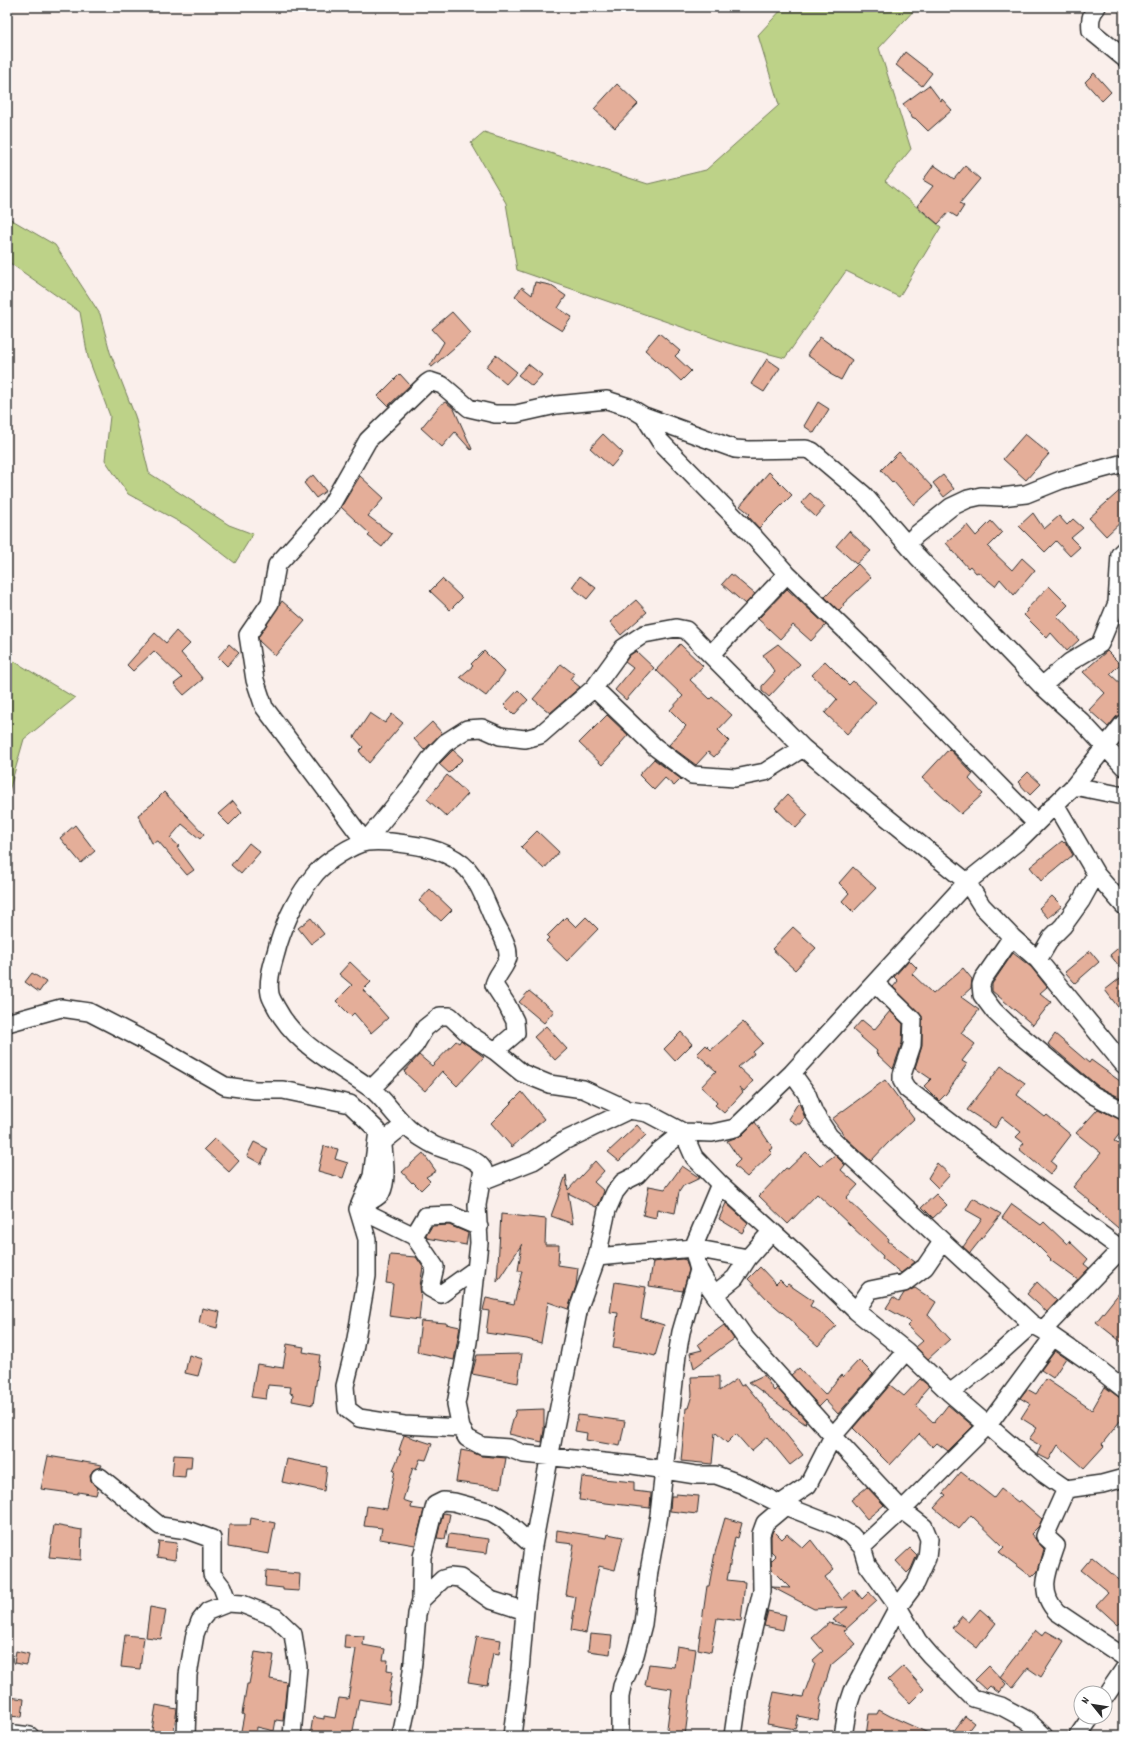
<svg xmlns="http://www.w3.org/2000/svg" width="1131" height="1743" font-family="Dekko,sans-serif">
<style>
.green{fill:#bdd288;stroke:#747e5a}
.building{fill:#e4ae99;stroke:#2b2b2b}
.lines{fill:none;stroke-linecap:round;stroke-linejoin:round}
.minor-casing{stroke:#2b2b2b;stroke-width:20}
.minor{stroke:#fff;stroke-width:17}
</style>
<rect width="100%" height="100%" fill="#faefeb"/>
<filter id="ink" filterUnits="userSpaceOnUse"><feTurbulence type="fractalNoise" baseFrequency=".025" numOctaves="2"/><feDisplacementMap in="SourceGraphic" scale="8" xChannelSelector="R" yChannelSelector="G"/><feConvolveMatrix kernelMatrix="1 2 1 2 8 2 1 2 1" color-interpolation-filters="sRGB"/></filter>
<g filter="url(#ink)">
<path class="green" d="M784,7H917L879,48L911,149L885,181L941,227L899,297L846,271L785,358L728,343L517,270L506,203L471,143L484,132L648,184L706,170L779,105L758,35Z
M7,217L55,245L100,314L110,352L135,416L149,473L229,525L253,534L235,563L187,526L128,494L105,460L110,416L88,357L80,312L7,261Z
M7,657L75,698L24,739L7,798Z"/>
<path class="building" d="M905,52L932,73L922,86L896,65Z
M1094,73L1111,92L1102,101L1085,82Z
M617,84L638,104L615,128L594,109Z
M929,85L941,101L942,99L952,110L928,131L915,118L913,119L903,104Z
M934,165L954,179L965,166L980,179L960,203L964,206L957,217L949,212L938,224L917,206L933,186L923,180Z
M535,282L550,285L566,296L558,308L572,317L562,331L541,318V317L515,296L522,287L532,295Z
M452,312L471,333L432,367L430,366L444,342L432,329Z
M659,333L680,351L675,356L691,371L681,381L666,367L665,368L645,350Z
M820,337L852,360L841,380L830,374L831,372L807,355Z
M496,355L517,372L506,384L486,367Z
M767,359L780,368L764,392L751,384Z
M528,364L542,375L532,386L518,375Z
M400,374L410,385L388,406L378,396Z
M446,402L454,409L472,449L471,450L455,432L442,447L421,428L441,404Z
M818,402L829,409L814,433L804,426Z
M603,434L623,453L611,467L590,448Z
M1025,434L1049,454L1026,480L1003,459Z
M899,452L933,488L914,505L893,481L892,482L881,470Z
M769,472L792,495L759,528L748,516L750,514L740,506Z
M313,475L326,491L316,498L304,483Z
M943,475L954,489L944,497L933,483Z
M360,476L384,498L368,516L392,534L382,547L368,536L370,534L341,507Z
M1124,487V519L1106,536L1089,518Z
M810,493L825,507L816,517L801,503Z
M1033,513L1044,529L1059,516L1067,525L1073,519L1083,528L1071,538L1080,547L1070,556L1056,541L1045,552L1019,526Z
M991,521L1002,533L988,547L1012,570L1022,558L1035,570L1014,595L1000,579L995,586L978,572L976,573L970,566L968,568L946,543L967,525L976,536Z
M849,531L871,551L856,564L836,546Z
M858,564L871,578L843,604L844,606L839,611L825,597Z
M731,574L755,594L745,604L722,584Z
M580,576L596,588L587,599L572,587Z
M442,579L462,598L450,610L430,591Z
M1049,586L1068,605L1057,616L1079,640L1067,651L1051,633L1047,638L1024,615L1028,611L1026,610Z
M787,589L826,625L811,641L793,625L780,639L758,619Z
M636,600L647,612L621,635L610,622Z
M282,601L305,621L275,656L259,641L258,637Z
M176,631L190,644L181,653L203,679L184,695L174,684L182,678L154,651L133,671L127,665L155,633L166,643Z
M229,644L239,653L227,666L218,657Z
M680,644L703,666L690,680L710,699L712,697L732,715L718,730L729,741L714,757L708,752L696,765L669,745L686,726L670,710L683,696L656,670Z
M778,644L800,664L769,697L762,691V686L775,672L763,655Z
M484,651L505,672L486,696L460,677L473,666L471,664Z
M636,651L654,668L626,700L615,690L633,668L625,662L630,655Z
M1107,651L1120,664L1110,674L1124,687V713L1116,717L1108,727L1089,710L1105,693L1083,672Z
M825,661L849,685L853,681L876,702L847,734L825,713L837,699L812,675Z
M561,664L574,674L570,679L580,687L550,713L533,699L545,685H546Z
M518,690L528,700L514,715L504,705Z
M370,713L385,723L392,714L403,723L369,763L359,751L363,747L354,737Z
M607,715L628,735L620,744L621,745L602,765L579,743Z
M432,722L442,733L424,750L414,739Z
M949,749L973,774L969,779L983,794L961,814L922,778Z
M453,750L463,759L449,773L439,764Z
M654,759L655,760L681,779L674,786L665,778L654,790L639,775Z
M1028,772L1041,784L1030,795L1018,782Z
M447,775L468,794L447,817L427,799Z
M164,792L204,834L200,839L182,824L170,838L179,846L177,847L194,870L187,875L158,841L152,843L138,815L152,804Z
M787,795L808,815L796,828L775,808Z
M233,801L242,812L229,825L218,814Z
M75,825L95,851L81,863L60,838Z
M537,831L559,852L544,869L521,847Z
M1062,841L1064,843L1065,842L1073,855L1041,881L1030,867Z
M249,843L260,852L241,874L231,865Z
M853,867L876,888L853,912L842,901L849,893L839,883Z
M430,889L452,910L441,921L419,901Z
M1052,896L1062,906L1048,918L1039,908Z
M566,917L576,927L586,917L598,929L567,961L546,941L549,938L547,936Z
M311,918L324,934L311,944L298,928Z
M793,927L816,948L795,970L772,949Z
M1124,943V972L1110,955Z
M1090,951L1099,962L1075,983L1065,972Z
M1013,953L1031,967L1047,987L1040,993L1051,1002L1033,1025L992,991V984Z
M909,960L917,968L912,974L933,994L963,968L972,979L971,988L961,997L979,1010L961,1033L975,1044L962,1061L967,1064L946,1094L939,1101L924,1086L931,1079L915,1068L922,1046V1016L893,987L898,981L894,977Z
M350,962L371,982L363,990L388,1018L371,1033L354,1013L351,1016L336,1001L352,985L339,974Z
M32,973L46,982L39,992L25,982Z
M1124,975V1015L1105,990Z
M529,991L554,1011L544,1023L519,1002Z
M890,1011L903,1024L902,1043L893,1069L876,1053L877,1051L853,1030L862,1020L874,1030Z
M743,1022L763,1043L753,1052L754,1054L738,1067L753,1081L744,1091L739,1087L743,1092L724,1113L715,1105L717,1103L712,1097L701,1087L716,1071L697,1054L706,1045L711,1050Z
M546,1026L567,1049L555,1060L534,1037Z
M681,1032L692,1044L675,1061L664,1049Z
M1055,1034L1089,1063L1091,1060L1124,1084V1095L1121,1098L1099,1087L1048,1044Z
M461,1040L484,1057L457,1086L442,1071L425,1091L404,1072L419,1055L432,1066L456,1041L459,1043Z
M1001,1066L1025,1083L1017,1095L1045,1117L1047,1115L1071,1135L1051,1161L1057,1166L1050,1175L1019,1149L1024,1143L1016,1137L1021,1132L1002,1117L995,1128L967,1110Z
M885,1080L914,1119L888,1143L871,1161L847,1139L832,1119Z
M522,1092L544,1119L512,1147L491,1123Z
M798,1103L800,1105L805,1118L801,1124H796L788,1119Z
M1098,1109L1124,1121V1128L1114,1141L1124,1148V1233L1097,1210L1098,1209L1089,1202L1090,1201L1073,1187L1101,1153L1076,1133Z
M755,1122L773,1148L769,1150L772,1153L747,1177L734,1166L740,1160L727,1141L742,1135Z
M637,1125L646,1135L619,1161L608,1152Z
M215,1138L239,1161L229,1172L204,1149Z
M254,1142L268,1149L261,1164L247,1156Z
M324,1146L338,1149L335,1159L348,1163L343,1178L318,1171Z
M806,1152L820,1166L835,1155L845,1165L841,1170L858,1185L846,1198L889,1239L888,1241L915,1262L901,1273L882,1258L883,1256L817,1194L788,1224L759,1196L786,1168L788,1169Z
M423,1153L436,1171L426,1177L430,1181L421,1190L413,1182L412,1183L402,1172Z
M595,1161L604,1171L594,1182L604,1191L599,1204L596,1207L568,1193L573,1224L551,1216L566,1175L568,1190Z
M937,1163L950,1175L938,1188L928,1178Z
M682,1166L700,1178L683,1186L679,1192L675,1213L657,1209L656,1218L643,1215L649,1186L665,1189Z
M936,1194L947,1205L933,1218L922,1207Z
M973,1198L1001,1214L970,1253L963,1247L982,1219L966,1210Z
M726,1203L748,1223L742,1233L719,1219Z
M1012,1204L1041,1225L1044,1222L1067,1244L1069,1241L1088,1259L1084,1264L1089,1268L1078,1280L1050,1260L1051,1259L1027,1235L1002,1218Z
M501,1214L546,1219L545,1245H559L558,1265L578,1268L576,1286L568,1309L548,1302L541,1343L527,1339L486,1333L489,1311L483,1310L486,1298L514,1304L522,1271H518L522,1244L497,1282Z
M449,1225L468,1233L466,1245L427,1238L426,1236L432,1226Z
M390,1255L416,1257L423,1267L420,1286L421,1300L419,1320L389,1316L393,1284L386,1283Z
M682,1259L686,1260L689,1270L683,1291L649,1286L653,1262Z
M760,1267L776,1284L780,1280L786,1286L788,1284L813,1301L810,1306L828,1318L836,1326L818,1346L795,1326L796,1324L769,1301L748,1279Z
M615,1282L646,1287L641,1318L664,1325L655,1356L640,1352L613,1348L618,1313L610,1312Z
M1037,1282L1057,1301L1047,1312L1027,1294Z
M1124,1287V1344L1096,1322Z
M915,1288L936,1302L928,1315L950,1339L928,1359L916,1347L923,1341L907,1326L911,1322L886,1308L893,1297L899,1301L904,1293Z
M202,1308L220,1312L217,1328L199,1323Z
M421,1321L446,1323V1324L460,1327L454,1360L417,1352Z
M724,1325L734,1339L694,1368L690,1353L702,1350L698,1344Z
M287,1344L304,1347L303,1352L320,1355L313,1405L292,1401L293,1394L290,1393L291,1387L268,1385L266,1399L251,1397L257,1364L283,1368Z
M1055,1351L1066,1358L1053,1378L1041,1370Z
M522,1354L518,1383L472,1374L477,1355Z
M189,1355L203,1359L198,1376L185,1373Z
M859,1360L873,1374L838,1414L825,1400L819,1406L791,1375L799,1368L825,1395L841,1375L843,1377Z
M764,1375L774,1391L777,1388L806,1421L805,1424L749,1382Z
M719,1376V1391L737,1379L741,1386L745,1384L803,1455L790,1465L767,1437L751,1451L736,1434L727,1443L715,1432L712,1464L681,1461L686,1408H688L692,1395L691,1377Z
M920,1379L929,1386L922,1394L923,1395L916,1406L934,1423L948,1405L973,1426L948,1451L937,1443L933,1447L919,1434L890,1465L853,1428L890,1385L904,1396Z
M1046,1379L1092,1410L1105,1387L1124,1401V1416L1102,1444L1104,1446L1084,1468L1058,1445L1049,1460L1037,1454L1041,1446L1029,1439L1037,1428L1021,1418L1030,1404L1020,1398L1027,1389L1036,1394Z
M544,1409V1430L542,1442L509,1434L516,1410Z
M578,1415L625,1421L620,1446L586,1440L587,1433L575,1431Z
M404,1435L432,1444L426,1460L420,1459L416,1469L413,1467L403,1500L412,1503L411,1508L424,1510L415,1545L380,1539L382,1528L364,1526L367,1506L387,1509L395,1470H393L401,1451L399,1450Z
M461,1450L471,1452L481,1456L506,1458L501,1488L456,1482Z
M174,1455L192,1456L191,1468H186L185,1477L172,1476Z
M48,1456L102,1465L101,1467L93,1470L90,1475L91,1481L98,1488L96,1495L78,1492V1494L41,1489Z
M287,1459L327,1467L324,1491L282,1482Z
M961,1472L994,1498L1001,1489L1018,1502L1020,1500L1042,1519L1039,1526L1031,1534L1044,1549L1038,1571L1032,1577L999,1552L1004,1547L971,1515L959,1529L934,1508L946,1495L943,1493Z
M582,1477L634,1482V1491L651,1493L650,1508L579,1500Z
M867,1487L884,1505L867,1519L851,1500Z
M676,1494L699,1496L697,1514L670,1511L671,1496H676Z
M443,1513L450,1514L445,1539L437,1538Z
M251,1518L275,1523L269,1554L228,1547L229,1525H250Z
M725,1518L742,1523L738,1538L735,1537L727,1580L745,1582L741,1621L717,1618L711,1652L698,1649L707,1586H709L715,1553Z
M54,1525L82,1530L81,1560L49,1557Z
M557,1530L607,1538L608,1534L623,1537L615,1570L599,1566L586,1633L571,1630L576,1597L566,1595L574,1544L556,1542Z
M773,1530L782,1539L787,1534L803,1548L811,1540L834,1570L825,1577L842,1600L854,1589L862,1599L869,1592L877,1601L844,1631L856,1644L831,1665L820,1700L821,1701L818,1720L798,1716L795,1729L767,1724L774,1692L803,1697L815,1664L813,1660L823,1651L812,1638L829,1623L846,1627L833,1620L848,1607L814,1609L772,1587L790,1588L772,1570L771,1561L776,1556L771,1551V1536Z
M449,1534L489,1539L487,1553L447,1548Z
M159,1541L177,1543L175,1560L157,1557Z
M910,1548L917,1555L911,1569L907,1573L896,1561Z
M1092,1557L1124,1584V1619L1118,1625L1096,1605L1108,1592L1081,1570Z
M266,1571L300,1574L299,1591L283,1590V1588L265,1586Z
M150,1607L166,1610L161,1639L146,1637Z
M980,1609L996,1623L977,1648L952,1628L962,1616L969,1622Z
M768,1611L786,1615L783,1630L764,1626Z
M1035,1630L1042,1636L1046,1631L1064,1641L1041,1677L1028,1668L1013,1687L1000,1677Z
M590,1634L612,1636L610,1654L588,1651Z
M125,1635L144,1637L140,1669L121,1667Z
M345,1635L364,1636L363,1645L385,1649L383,1660H388L387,1670L393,1671L389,1692H391L389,1704L359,1699L352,1736H310L313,1717L324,1719V1716L335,1718L339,1698L348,1699L356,1649L344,1648Z
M477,1636L501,1640L499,1654L493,1653L487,1685L468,1682Z
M677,1646L696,1649L685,1736H666L672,1689L645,1685L649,1664L674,1667Z
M16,1651L29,1654L27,1665L14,1663Z
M255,1652L274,1655L270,1679L287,1682L283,1721L276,1720L274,1731L257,1727L256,1736H240L244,1715L242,1714L247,1684H249Z
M903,1666L924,1689L910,1703L888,1680Z
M989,1666L1006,1684L999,1693L990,1686L986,1690L975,1680Z
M9,1697L24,1699L22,1717L7,1716Z
M156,1705L177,1709L173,1736H151Z
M879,1710L890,1716L935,1736H866L869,1714H877Z
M965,1716L974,1723L964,1736H950Z"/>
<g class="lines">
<defs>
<path id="minor" d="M1097,7C1090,15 1090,21 1091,31L1124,58
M644,416L660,441L754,537L787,574L874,658L1036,823
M907,544L916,535L951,507L968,499L981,496L1001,497L1026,494L1061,480L1124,463
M711,654L787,574
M1042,686L1070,662L1100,644L1117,603L1120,554L1124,550
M594,688L655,747L692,775L735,778L765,772L803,748
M1124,767L1082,722L1042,686L917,556L864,495L812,451L806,449L748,450L735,449L644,416L629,407L607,400L556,405L516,414H495L469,408L442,385L430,381L427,383L368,440L331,505L277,565L270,603L248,635L255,680L264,707L365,842L411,786L430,759L445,743L467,729L482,728L500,736L525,739L540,735L594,688L623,648L644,634L676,628L686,630L803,748L869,803L967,882L982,906L1012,937L1038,960L1124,1065
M1074,786L1124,796
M1055,804L1096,874L1124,906
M1012,937L983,979L981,985L982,995L994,1011L1015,1031L1093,1095L1124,1111
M1038,960L1051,938L1063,926L1081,901L1096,874
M875,983L913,1020L912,1045L902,1075V1081L907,1089L1001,1161L1121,1249L1043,1330
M7,1023L61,1008L89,1012L159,1048L225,1086L255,1090H283L350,1104L378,1131L372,1176L358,1209L367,1239V1276L354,1350L345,1386L347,1409L359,1418L404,1425L461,1428
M495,1051L516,1033L515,1021L507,1005L494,985C496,975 506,967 508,957C509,944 499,931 494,920C487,905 482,889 472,875C458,854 430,847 406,844C393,842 380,841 367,842C352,844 326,862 316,873C297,896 287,917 278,945C274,961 267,978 270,994C271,999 274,1003 276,1007C296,1046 336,1063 370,1088C383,1097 392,1113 404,1124C411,1132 421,1138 430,1143C445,1153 473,1153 483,1169L477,1205L479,1243L471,1318L468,1342L456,1404L461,1428L467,1438L482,1446L509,1448L524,1454L633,1465L696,1475H716L741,1484L780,1504L834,1525L851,1535L862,1547L867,1564L898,1607L918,1641L930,1655L973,1698L1001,1706L1027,1720L1044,1736
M792,1073L807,1094L814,1113L829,1136L1032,1324L1043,1330L1091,1363L1124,1389
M371,1089L415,1045L425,1028L440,1016H450L470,1035L495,1051L522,1073L549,1084L583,1089L629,1110L647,1113L683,1132L694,1157L720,1184L693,1248L699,1270L681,1332L677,1355L659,1515L649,1571L643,1624L635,1655L622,1686L620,1697V1736
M404,1125L384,1141L383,1146C384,1159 388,1180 381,1193C378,1198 370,1200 366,1204L365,1210L371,1215L414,1236L426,1216L451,1215L479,1227
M482,1181L533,1161L564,1141L629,1110
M720,1184L797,1254L856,1311L906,1351L950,1393L1043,1473L1066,1489L1102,1484L1124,1478
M414,1236L435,1267L430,1288L441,1294L476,1269
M597,1257L693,1248L748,1258L772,1231
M699,1270L706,1282L746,1339L833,1436L902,1510L924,1527L929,1539L927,1558L916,1583L898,1607L853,1691L848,1706L843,1736
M715,1294L735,1278L748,1258
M856,1311L870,1290L904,1283L925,1267L942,1242
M950,1393L992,1360L1032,1324
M100,1477L160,1526L187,1530L212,1539V1574L222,1587L228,1603
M1066,1489L1045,1536L1056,1546C1048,1569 1037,1592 1057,1612L1124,1657
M862,1547L902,1510L988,1425L1053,1337
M421,1600L422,1557L435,1505L443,1501L454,1502L491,1512L503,1519L533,1546
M1105,1697L1124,1669
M7,1733L30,1736
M186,1736L188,1675L195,1634L200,1621L208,1611L228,1603L242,1604L275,1617L293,1634L298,1667L292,1736
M401,1736L408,1702L413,1662L417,1614L421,1600L443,1579L450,1577L460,1578L491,1600L525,1611
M512,1736L520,1671L525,1611L533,1546L555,1427L579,1307L597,1257L607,1210L615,1192L623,1182L637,1175L659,1151L683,1132L712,1133L735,1128L792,1073L967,882L1017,842L1074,786L1124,723
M733,1736L740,1686L762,1591L761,1534L765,1523L784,1507L780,1504L808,1485L833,1436L906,1351
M1078,1736L1091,1717"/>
</defs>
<use href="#minor" class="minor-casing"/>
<use href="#minor" class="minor"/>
</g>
</g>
<rect width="1131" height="1743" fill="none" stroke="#fff" stroke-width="24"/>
<rect x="12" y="12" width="1107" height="1719" fill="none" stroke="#2b2b2b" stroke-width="1.5" filter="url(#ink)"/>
<g transform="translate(1093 1705) rotate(300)"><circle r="19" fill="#ffffff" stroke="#aaaaaa"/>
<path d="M0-3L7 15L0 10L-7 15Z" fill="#2b2b2b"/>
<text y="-6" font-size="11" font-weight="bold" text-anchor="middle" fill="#2b2b2b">N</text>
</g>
</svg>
